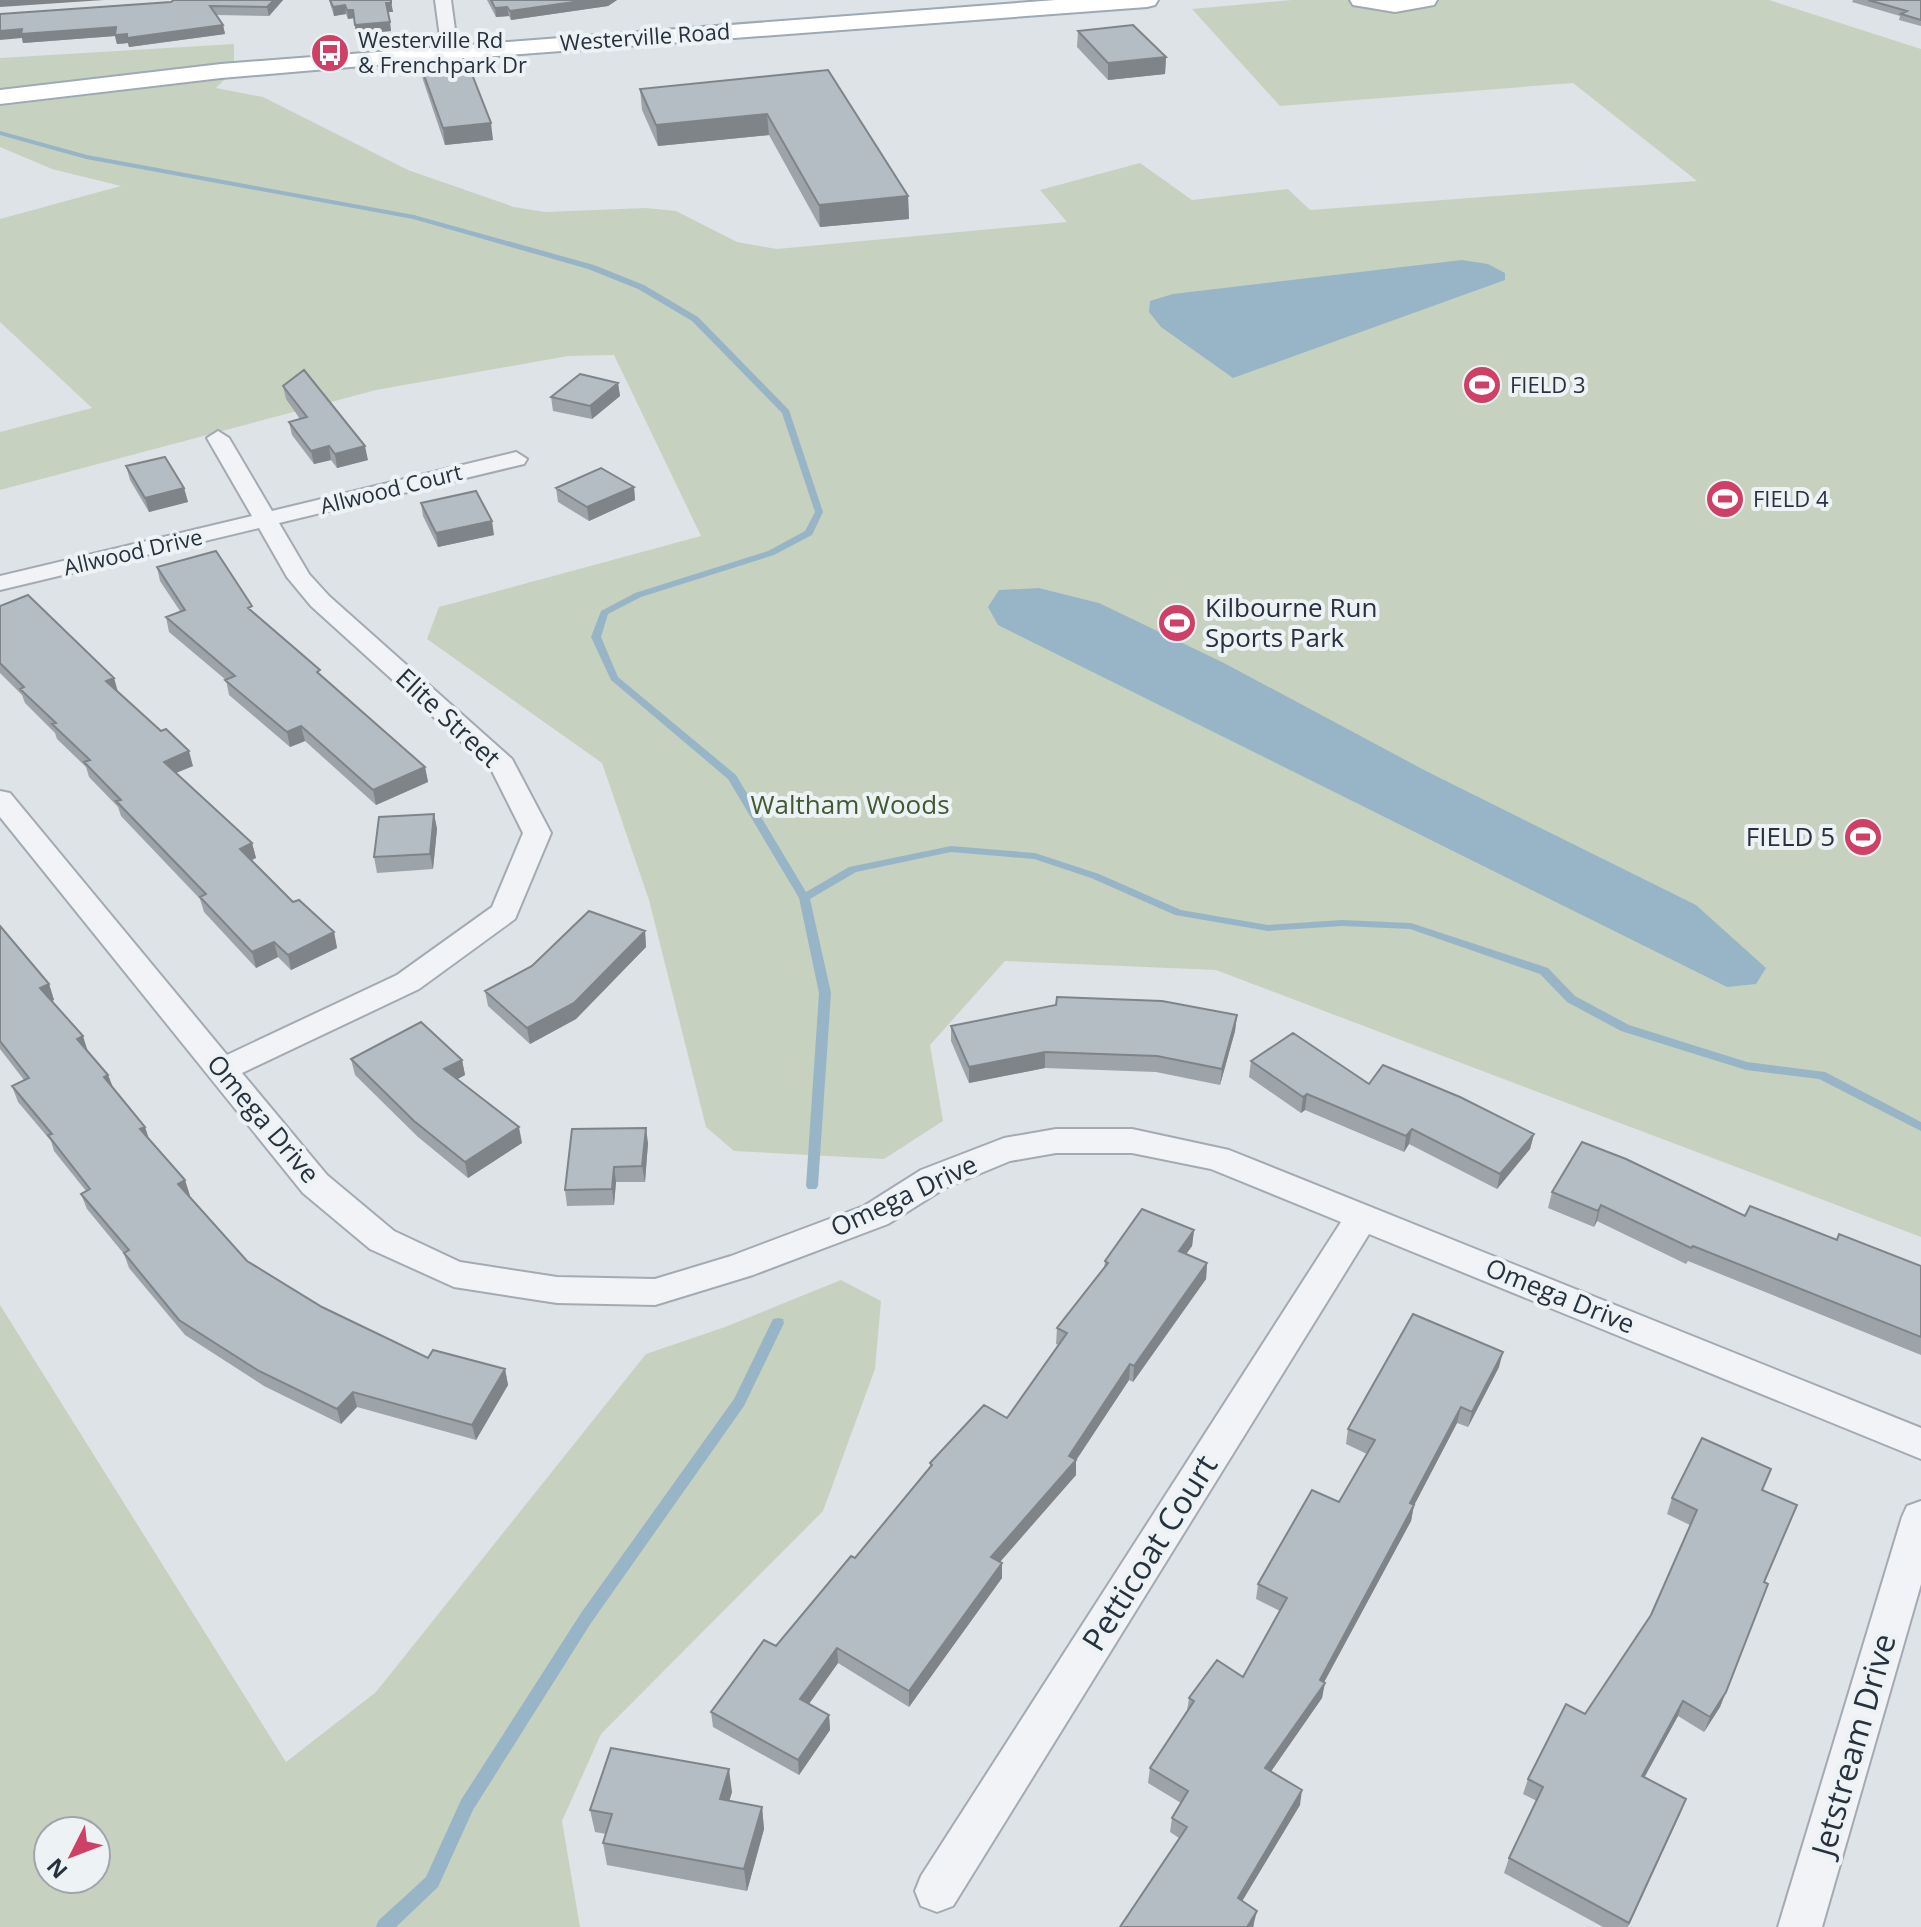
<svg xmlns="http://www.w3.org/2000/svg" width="1921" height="1927" font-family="'Open Sans',sans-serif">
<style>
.green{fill:#c6d2bf;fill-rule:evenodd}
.water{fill:#98b5c8}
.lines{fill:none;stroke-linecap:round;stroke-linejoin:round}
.stream{fill:#98b5c8;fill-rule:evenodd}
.minor-casing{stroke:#a3aab2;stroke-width:4}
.primary-casing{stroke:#9da9b3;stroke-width:4}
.minor{fill:#f1f3f6;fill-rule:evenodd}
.primary{fill:#fff;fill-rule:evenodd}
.wall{fill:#9ca3a9}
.shaded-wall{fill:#7f8489}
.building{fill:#b5bdc4;stroke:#7f8489;stroke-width:2}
.labels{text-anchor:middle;stroke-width:8;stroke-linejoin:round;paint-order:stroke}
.far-street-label{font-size:22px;fill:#27323f;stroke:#edf2f5}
.far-poi-label{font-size:22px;fill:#27323f;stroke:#edf2f5;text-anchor:start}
.poi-label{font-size:26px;fill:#27323f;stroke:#edf2f5;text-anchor:start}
.street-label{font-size:26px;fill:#27323f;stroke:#edf2f5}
.park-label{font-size:26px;fill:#405a34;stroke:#edf2f5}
.near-street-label{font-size:32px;fill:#27323f;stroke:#edf2f5}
</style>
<rect width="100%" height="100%" fill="#dee3e8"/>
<path class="green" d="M1292,0H1769L1921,49V1237L1216,970L1005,961L930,1045L943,1121L884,1159L734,1151L706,1127L649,900L602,763L427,639L439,607L701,536L614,355L568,356L376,390L0,490V432L92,408L0,322V219L121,186L52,169L0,147V106L225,79L216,88L263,97L408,170L514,207L545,212L646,208L676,211L737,242L777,249L1067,222L1040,190L1140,163L1192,200L1288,189L1310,210L1697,181L1573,83L1280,106L1192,9Z
M234,44V63L0,89V58Z
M841,1280L881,1301L875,1369L823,1511L601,1734L562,1821L580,1927H0V1305L286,1762L376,1692L646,1354L725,1327ZM48,1831H96V1879H48Z"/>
<path class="water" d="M1462,260L1488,264L1505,273V280L1233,378L1161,327L1149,312L1150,301L1173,294Z
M1039,588L1099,603L1224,663L1426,771L1696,905L1766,968L1756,984L1727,987L998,625L988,607L999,590Z"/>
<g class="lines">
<path class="stream" d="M0,131L87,155L414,215L594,265L644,285L698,317L789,410L823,512L812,535L774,555L641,597L608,614L601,637L618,677L736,775L806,892L849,867L951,846L1035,853L1099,874L1181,910L1268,925L1342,920L1411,923L1548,968L1575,996L1629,1025L1747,1062L1825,1072L1921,1122V1131L1819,1079L1746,1070L1621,1031L1567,1002L1540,974L1410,929L1342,926L1268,931L1175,915L1091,878L1034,859L951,852L856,872L810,899L831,993L818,1186L816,1189H808L806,1186L819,993L799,898L728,779L611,680L591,637L601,611L635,593L768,551L805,531L815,512L782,413L692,321L638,289L588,269L413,219L86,159L0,135Z
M778,1318L783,1319L784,1323L744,1406L591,1623L473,1810L438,1887L396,1927H376L378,1921L426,1877L461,1800L581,1613L734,1399L773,1319Z"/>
<defs>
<path id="minor" d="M435,0H451L458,52L456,55L450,57L442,52Z
M218,431L229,438L272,511L516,452L527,459L524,464L279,523L309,574L329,596L512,759L551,833L515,919L419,989L242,1073L327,1175L394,1231L460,1262L557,1277L655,1279L731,1256L864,1206L921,1170L1004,1138L1056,1129H1132L1229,1150L1921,1428V1459L1369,1234L953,1906L937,1912L921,1906L915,1891L921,1876L1341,1222L1211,1169L1132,1153H1056L1010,1161L945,1188L888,1224L753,1275L655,1305L557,1303L454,1287L370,1249L303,1193L0,817V791L10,793L227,1055L397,975L492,907L523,833L491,769L311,606L287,577L259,528L0,590V576L252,516L207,438Z
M1921,1501V1584L1822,1927H1778L1902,1517L1907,1506Z"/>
<path id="primary" d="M1056,0H1158L1155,5L1147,7L362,66L221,78L0,104V90L221,64Z
M1350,0H1437L1434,5L1395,12L1353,5Z"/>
</defs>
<use href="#minor" class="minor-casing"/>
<use href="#primary" class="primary-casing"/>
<use href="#minor" class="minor"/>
<use href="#primary" class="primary"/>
</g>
<path class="wall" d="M174,0H283L269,16L216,15L223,25L225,34L129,47L128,43L117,44L115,36L23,43L22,38L171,2Z
M329,0H391L393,12H388L391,31L356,34L354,18L348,19L346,14L334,16Z
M487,0H617L608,6L511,20L509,16L496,17Z
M1853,0H1921V26L1899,20L1900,16L1852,2Z
M1078,31L1166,57L1165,74L1108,80L1077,47Z
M420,64L493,140L445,145L423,80Z
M828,70L908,196L909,219L820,227L769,135L658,146L642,110L640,89Z
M618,383L620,396L592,419L553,411L551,397Z
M283,386L368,460L337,468L331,460L314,464L292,435L289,422L300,419L286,399Z
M126,466L184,488L188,502L149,512L130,480Z
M634,487L635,500L589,521L558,502L556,488Z
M421,503L494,535L438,547L423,516Z
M157,567L254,614L322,676L425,767L428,782L376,805L305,741L290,747L229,695L226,680L169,632L166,617L180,611L160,581Z
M0,606L114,678L118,692L193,766L176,773L252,843L256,858L251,860L293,902L334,932L337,948L291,970L278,957L256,968L204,912L200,899L121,816L118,807L89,777L86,767L57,739L55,733L25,703L22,695L0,673Z
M434,814L437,829L433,869L377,873L374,857Z
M0,926L49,984L54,1000L51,1001L88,1052L108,1075L113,1088L145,1127L149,1139L185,1180L190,1196H189L247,1261L322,1307L428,1358L505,1369L508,1385L476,1440L357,1407L341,1424L264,1386L185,1335L129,1268L124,1254L87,1209L81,1194L86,1191L54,1151L51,1141L18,1102L12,1086L24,1080L0,1049Z
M645,931L646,947L576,1019L530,1044L488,1006L485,991Z
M1237,1015L1235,1031L1220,1085L1156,1072L1045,1068L969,1083L951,1041V1026Z
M351,1059L462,1060L465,1075L457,1079L522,1143L468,1178L418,1137L355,1075Z
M1251,1061L1369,1084L1534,1134L1530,1149L1497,1189L1409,1144L1404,1152L1305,1110L1301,1113L1249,1077Z
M648,1143L645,1182H616L614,1205L567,1206L565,1190Z
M1552,1192L1745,1216L1837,1240L1921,1266V1355L1688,1261L1686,1264L1597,1221L1594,1227L1548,1208Z
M1194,1230L1192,1246L1186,1254L1207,1263L1206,1279L1133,1382L1129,1380L1076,1460V1475L1000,1562L1002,1563V1578L909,1707L838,1663L809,1704L829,1715L830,1730L799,1775L713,1727L711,1712L776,1646L855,1558L930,1467V1463L1007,1418L1059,1345L1056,1344L1057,1328L1104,1268L1105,1261Z
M1499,1367L1468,1427L1457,1423L1414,1505L1411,1521L1324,1682L1322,1698L1271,1771L1300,1805L1242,1901L1254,1925L1253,1927H1120L1179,1838L1170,1832L1172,1818L1181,1803L1148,1783L1150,1768L1187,1711L1189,1698L1243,1677L1280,1611L1256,1599L1258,1584L1339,1502L1367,1454L1346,1444L1348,1429Z
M1763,1490L1764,1582L1720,1707L1704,1732L1678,1716L1644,1777L1680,1814L1628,1927H1603L1504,1873L1509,1858L1537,1801L1523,1794L1528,1779L1585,1714L1651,1615L1690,1525L1667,1514L1672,1498Z
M732,1792L729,1801L762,1807L764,1829L747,1891L607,1865L603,1843L606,1834L595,1832L590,1810Z"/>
<path class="shaded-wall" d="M0,0H104L0,7Z
M274,0H283L269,16L267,7Z
M588,0H617L608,6L511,20L510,11Z
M386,3H391L393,12H387Z
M345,5L346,14L334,16L333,7Z
M507,7L509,16L496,17L495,8Z
M347,10H353L354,18L348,19Z
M390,22L391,31L356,34L355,25Z
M223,25L225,34L129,47L128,43L117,44L115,36L23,43L22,38L0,40V31L22,29Z
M1166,57L1165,74L1108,80V63Z
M767,114L769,135L658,146L656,125Z
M491,123L493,140L445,145L443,128Z
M908,196L909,219L820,227L819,205Z
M618,383L620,396L592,419L590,406Z
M329,446L331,460L314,464L311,451Z
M365,446L368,460L337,468L335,454Z
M634,487L635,500L589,521L587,507Z
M184,488L188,502L149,512L145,498Z
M492,521L494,535L438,547L436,533Z
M114,678L118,693L106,681Z
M301,726L305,741L290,747L287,732Z
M189,751L193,766L168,776L164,762Z
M425,767L428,782L376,805L373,790Z
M434,814L437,829L433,869L430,854Z
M252,843L256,858L244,864L240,849Z
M645,931L646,947L576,1019L530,1044L527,1028Z
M334,932L337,948L291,970L288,955Z
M274,942L278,957L256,968L252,952Z
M49,984L54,1000L45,1004L40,988Z
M1237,1015L1235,1031L1220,1085L1222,1069Z
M83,1036L88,1052L77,1039Z
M1045,1052V1068L969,1083V1067Z
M462,1060L465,1075L447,1085L444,1069Z
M108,1075L114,1090L104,1077Z
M1307,1094L1305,1110L1301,1113L1303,1097Z
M145,1127L150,1143L140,1129Z
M519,1127L522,1143L468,1178L465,1162Z
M646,1128L648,1143L645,1182L642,1166Z
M1412,1129L1409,1144L1404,1152L1406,1136Z
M1534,1134L1530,1149L1497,1189L1500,1174Z
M614,1167L616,1182L614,1205L612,1189Z
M185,1180L190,1196L183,1200L178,1184Z
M1601,1205L1597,1221L1594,1227L1598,1211Z
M1194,1230L1192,1246L1177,1267L1179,1251Z
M1207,1263L1206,1279L1133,1382L1134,1366Z
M1503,1352L1499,1367L1468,1427L1472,1412Z
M1130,1364L1129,1380L1075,1462L1076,1460V1475L991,1572V1557L1069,1456Z
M505,1369L508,1385L476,1440L472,1425Z
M353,1392L357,1407L341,1424L337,1409Z
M1461,1407L1457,1423L1407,1519L1410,1503Z
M1414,1505L1411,1521L1321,1688L1325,1683L1322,1698L1263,1783L1265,1768L1320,1680Z
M1002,1563V1578L909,1707V1691Z
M837,1648L838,1663L801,1715L800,1699Z
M1726,1692L1720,1707L1704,1732L1710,1717Z
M1683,1701L1678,1716L1637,1791L1642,1776Z
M829,1715L830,1730L799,1775L798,1760Z
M729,1769L732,1792L723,1821L720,1799Z
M1302,1790L1300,1805L1235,1913L1238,1898Z
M1686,1799L1680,1814L1627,1927L1629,1923Z
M762,1807L764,1829L747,1891L744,1869Z
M1257,1911L1253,1927H1247Z"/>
<path class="building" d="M174,0H274L267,7L210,6L223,25L127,38V34L115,35L116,27L21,34L22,29L0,31V14L171,2Z
M330,0H391V3H386L390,22L355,25L353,10H347L345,5L333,7Z
M491,0H588L510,11L507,7L495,8Z
M1868,0H1921V20L1901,14L1907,11Z
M1133,25L1166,57L1108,63L1078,31Z
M466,59L491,123L443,128L420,64Z
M828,70L908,196L819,205L767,114L656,125L640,89Z
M304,370L365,446L335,454L329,446L311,451L289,422L307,417L283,386Z
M580,374L618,383L590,406L551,397Z
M165,457L184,488L145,498L126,466Z
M601,468L634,487L587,507L556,488Z
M476,491L492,521L436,533L421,503Z
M216,551L252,606L248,608L320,670L317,672L425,767L373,790L301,726L287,732L225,680L235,676L166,617L185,610L157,567Z
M28,595L114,678L106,681L161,731L166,729L189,751L164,762L252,843L240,849L293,902L299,900L334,932L288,955L274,942L252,952L200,897L206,894L116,801L121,800L84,762L90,760L52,724L56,723L20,689L24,687L0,663V606Z
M434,814L430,854L374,857L379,817Z
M589,911L645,931L574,1003L527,1028L485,991L532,966Z
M0,926L49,984L40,988L83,1036L77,1039L108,1075L104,1077L145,1127L140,1129L185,1180L178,1184L247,1261L322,1307L428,1358L433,1350L505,1369L472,1425L353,1392L337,1409L259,1371L179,1320L124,1253L129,1250L81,1194L90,1189L48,1135L52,1134L12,1086L29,1078L0,1041Z
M1057,997L1162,1001L1237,1015L1222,1069L1157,1056L1045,1052L969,1067L951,1026L1056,1005Z
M421,1022L462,1060L444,1069L519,1127L465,1162L414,1121L351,1059Z
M1293,1033L1369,1084L1383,1065L1460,1097L1534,1134L1500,1174L1412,1129L1406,1136L1307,1094L1303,1097L1251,1061Z
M646,1128L642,1166L614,1167L612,1189L565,1190L572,1129Z
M1582,1142L1626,1159L1745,1216L1750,1206L1837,1240L1839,1234L1921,1266V1337L1693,1246L1691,1248L1601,1205L1598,1211L1552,1192Z
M1142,1209L1194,1230L1179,1251L1207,1263L1134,1366L1130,1364L1069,1456L1076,1460L991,1557L1002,1563L909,1691L837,1648L800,1699L829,1715L798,1760L711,1712L764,1640L776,1646L851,1556L855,1558L932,1465L930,1463L984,1405L1007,1418L1067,1333L1057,1328L1108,1263L1105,1261Z
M1413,1314L1503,1352L1472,1412L1461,1407L1410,1503L1414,1505L1320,1680L1325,1683L1265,1768L1302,1790L1238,1898L1257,1911L1247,1927H1120L1187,1827L1172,1818L1188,1791L1150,1768L1194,1701L1189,1698L1217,1660L1243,1677L1287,1598L1258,1584L1312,1490L1339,1502L1375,1440L1348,1429Z
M1702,1438L1771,1469L1762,1490L1797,1505L1764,1582L1768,1584L1726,1692L1710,1717L1683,1701L1642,1776L1686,1799L1629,1923L1509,1858L1543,1787L1528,1779L1566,1704L1585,1714L1651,1615L1697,1510L1672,1498Z
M611,1748L729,1769L720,1799L762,1807L744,1869L603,1843L612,1814L590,1810Z"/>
<defs>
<symbol id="bus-disc" viewBox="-11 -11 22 22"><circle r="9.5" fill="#cf4067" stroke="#edf2f5"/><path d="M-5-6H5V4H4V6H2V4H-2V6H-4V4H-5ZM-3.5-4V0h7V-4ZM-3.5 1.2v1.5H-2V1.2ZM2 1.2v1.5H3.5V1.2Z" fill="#fff"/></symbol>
<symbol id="stadium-disc" viewBox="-11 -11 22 22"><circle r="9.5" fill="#cf4067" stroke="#edf2f5"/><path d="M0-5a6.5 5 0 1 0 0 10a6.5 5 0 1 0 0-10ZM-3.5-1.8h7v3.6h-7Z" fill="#fff"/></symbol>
</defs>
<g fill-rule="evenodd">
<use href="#bus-disc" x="308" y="31" width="44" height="44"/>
<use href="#stadium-disc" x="1460" y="363" width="44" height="44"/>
<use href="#stadium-disc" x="1703" y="477" width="44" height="44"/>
<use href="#stadium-disc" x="1155" y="601" width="44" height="44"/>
<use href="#stadium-disc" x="1841" y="815" width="44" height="44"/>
</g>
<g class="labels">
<g class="far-street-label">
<text transform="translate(645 37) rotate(-4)" y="8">Westerville Road</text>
<text transform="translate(391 489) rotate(-14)" y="8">Allwood Court</text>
<text transform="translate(133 552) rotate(-13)" y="8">Allwood Drive</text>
</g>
<g class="far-poi-label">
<text x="358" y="48">Westerville Rd<tspan x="358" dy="25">&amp; Frenchpark Dr</tspan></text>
<text x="1510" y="393">FIELD 3</text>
<text x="1753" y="507">FIELD 4</text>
</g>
<g class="poi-label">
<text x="1205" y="617">Kilbourne Run<tspan x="1205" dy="30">Sports Park</tspan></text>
<text x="1835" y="846" text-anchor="end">FIELD 5</text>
</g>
<g class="street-label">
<text transform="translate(448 718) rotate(43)" y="9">Elite Street</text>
<text transform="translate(263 1119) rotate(50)" y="9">Omega Drive</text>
<text transform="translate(904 1196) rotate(-25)" y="9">Omega Drive</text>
<text transform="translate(1560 1296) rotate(22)" y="9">Omega Drive</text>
</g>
<g class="park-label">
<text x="850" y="814">Waltham Woods</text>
</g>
<g class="near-street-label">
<text transform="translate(1150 1553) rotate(-58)" y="11">Petticoat Court</text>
<text transform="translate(1854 1745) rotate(-74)" y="11">Jetstream Drive</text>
</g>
</g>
<g transform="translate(72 1855) rotate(228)"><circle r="38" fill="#edf2f5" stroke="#9ea5ac" stroke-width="2"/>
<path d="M0-6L14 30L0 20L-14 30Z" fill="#cf4067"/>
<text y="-12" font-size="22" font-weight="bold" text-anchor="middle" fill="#27323f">N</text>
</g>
</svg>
